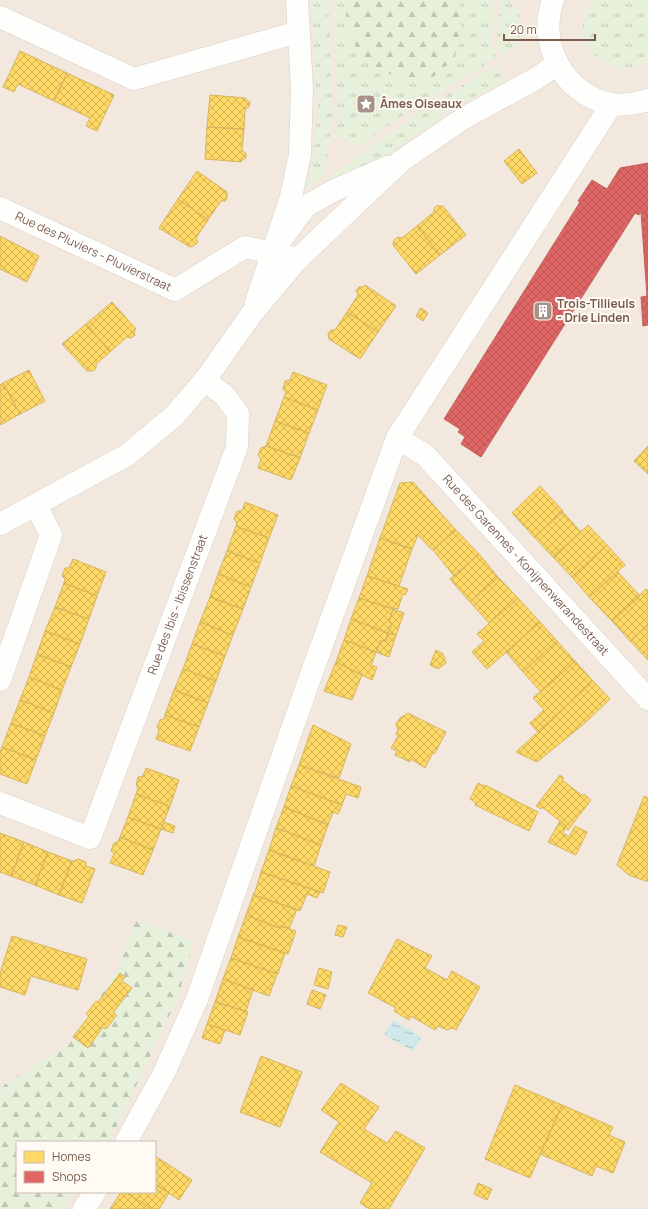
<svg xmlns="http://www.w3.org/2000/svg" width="648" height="1209" font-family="Manrope,sans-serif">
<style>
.residential{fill:#f2e8de;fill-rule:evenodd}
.grass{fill:url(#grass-tufts)}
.forest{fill:url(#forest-firs)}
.water{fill:url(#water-ripples)}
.homes{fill:url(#homes-cross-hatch);stroke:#d7b45e}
.shops{fill:url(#shops-cross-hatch);stroke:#c1635e}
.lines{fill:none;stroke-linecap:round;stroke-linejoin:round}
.minor-casing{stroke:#d7d1cb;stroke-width:23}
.tertiary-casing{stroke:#d7d1cb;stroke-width:23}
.minor{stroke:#fefefd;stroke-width:22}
.tertiary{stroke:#fefefd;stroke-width:22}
.labels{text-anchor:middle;stroke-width:4;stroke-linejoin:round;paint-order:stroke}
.poi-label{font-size:12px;font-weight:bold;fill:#7a5c4d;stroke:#fffaf3;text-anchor:start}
.street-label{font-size:12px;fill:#7a5c4d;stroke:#fffaf3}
</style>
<defs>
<pattern id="grass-tufts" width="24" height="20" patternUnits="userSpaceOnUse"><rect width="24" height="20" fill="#e7f0db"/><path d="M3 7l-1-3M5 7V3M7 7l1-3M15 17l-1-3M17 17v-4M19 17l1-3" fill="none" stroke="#c0c6b4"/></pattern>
<pattern id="forest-firs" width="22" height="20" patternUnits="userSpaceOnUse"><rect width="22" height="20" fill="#e7f0db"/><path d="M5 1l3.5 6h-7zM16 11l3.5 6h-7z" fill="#c0c6b4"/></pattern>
<pattern id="water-ripples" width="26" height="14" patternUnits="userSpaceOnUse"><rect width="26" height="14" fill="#d0e8ea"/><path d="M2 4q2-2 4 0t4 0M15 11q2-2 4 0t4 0" fill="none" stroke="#aebfc0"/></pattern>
<pattern id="homes-cross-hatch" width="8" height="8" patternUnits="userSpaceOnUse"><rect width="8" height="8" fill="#ffd966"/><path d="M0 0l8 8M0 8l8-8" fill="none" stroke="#d3b356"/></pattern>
<pattern id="shops-cross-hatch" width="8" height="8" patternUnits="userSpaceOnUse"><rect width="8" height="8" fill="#e06666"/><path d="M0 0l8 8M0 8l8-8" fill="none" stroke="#bb5756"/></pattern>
</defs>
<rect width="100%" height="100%" fill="#f9f5f0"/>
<path class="residential" d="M0,0H648V1209H0ZM17,1142H155V1192H17Z"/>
<path class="grass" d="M311,0H328L333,116L324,175L307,188L313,161L318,109Z
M332,0H346V29L460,6L457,0H494L492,43L496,58L404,114L358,147L336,135L338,123L336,50Z
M500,0H504L520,9V45L499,55L497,34Z
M594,0H648V60C615,91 558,38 594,0Z
M498,65L503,81L454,108L362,172L317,189C375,141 432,101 498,65Z"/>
<path class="forest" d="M346,0H457L460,6L462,34L454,59L432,78L410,80L379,71L359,52L346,29Z
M136,920L194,941L178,997L118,1124L107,1142H17V1192H75L64,1209H0V1095L4,1085L69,1044L119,966Z"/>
<path class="water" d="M393,1020L422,1037L413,1051L384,1035Z"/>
<path class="homes" d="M20,51L67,73L54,101L18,84L14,92L3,87Z
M67,73L114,95L97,131L86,126L90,118L54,101Z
M210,95L246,98V100L250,102L249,107L245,109L244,129L207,127Z
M207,127L244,129L242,151L246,153V158L242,160L241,162L205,159Z
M519,149L537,173L522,184L504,161Z
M197,171L227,192V198L225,201H221L208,220L178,199Z
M178,199L208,220L196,238L198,242L195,245L190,247L159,228Z
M437,206H443L466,235L440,255L417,226L434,212V208Z
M417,226L440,255L416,274L393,245L394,240L398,237L402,238Z
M0,236L39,256L27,282L0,269Z
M365,285L396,306L378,332L347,312L358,295L356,291L359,287H363Z
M112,302L136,329L134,331L135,335L131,338L127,337L110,352L86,324Z
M421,308L428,313L423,321L416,316Z
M347,312L378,332L360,359L329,339L328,334L331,330H335Z
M86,324L110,352L96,364V368L93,371H87L62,344Z
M29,370L45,401L20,414L3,383Z
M293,372L327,385L318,410L284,397L286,392L283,389L285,381L290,380Z
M3,383L20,414L0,425V385Z
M284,397L318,410L309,433L275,421Z
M275,421L309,433L300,458L266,446Z
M266,446L300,458L291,480L258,468L261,459L258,455L261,448Z
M648,446V474L634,461Z
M413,482L456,530L432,550L418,535L412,549L380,538L400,483Z
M540,486L563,511L534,537L512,513Z
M245,502L278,515L269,538L236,526L237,523L234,519L237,511H242Z
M563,512L581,532L553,557L534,537Z
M588,525L607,545L572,577L553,557Z
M236,526L269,538L260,563L227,551Z
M456,530L479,554L454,576L433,550Z
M380,538L412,549L399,586L367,576Z
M607,545L625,565L589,597L572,577Z
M227,551L260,563L251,587L218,574Z
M479,554L498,577L470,602L450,579Z
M73,559L106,572L97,596L64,583L65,579L62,576L65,568H69Z
M618,572L640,596L612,621L589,597Z
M218,574L251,587L243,609L210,597Z
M367,576L408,589L405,595L403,594L398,609L394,608L393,609L359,598Z
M498,577L518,598L489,623L470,602Z
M64,583L97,596L89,619L55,607Z
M646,589L648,591V625L630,641L612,621Z
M210,597L243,609L233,635L200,622Z
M359,598L393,609L389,622L392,623L388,633L351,619Z
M518,598L540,622L487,669L472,652L484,641L477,634Z
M55,607L89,619L80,644L45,631Z
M393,609L404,613L396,635L388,633L392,623L389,622Z
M351,619L388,633L386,641L381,640L376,652L344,640Z
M200,622L233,635L225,656L192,644Z
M540,622L557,641L523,672L506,652Z
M648,625V660L630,641Z
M45,631L80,644L71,667L37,654Z
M388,633L396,635L389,657L376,652L381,640L386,641Z
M344,640L376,652L371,665L377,667L372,680L336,662Z
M557,641L575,661L541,692L523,672Z
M192,644L225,656L216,681L183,669Z
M436,650L443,654L446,663L438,669L430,665Z
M37,654L71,667L62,690L29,677Z
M575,661L593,681L538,732L530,723L544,710L533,698Z
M336,662L362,675L352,700L324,691Z
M183,669L216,681L208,703L174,690Z
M29,677L62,690L54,713L20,700Z
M593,681L610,699L585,723L537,762L516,752Z
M174,690L208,703L199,727L165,715Z
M20,700L54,713L45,736L11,723Z
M408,713L446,732L435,753H433L425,768L411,759L410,762L395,755L397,751L391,748L398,736L396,734L398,730L396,724L400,718Z
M165,715L199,727L190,751L156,739L159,731L157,727L160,720L164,719Z
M11,723L45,736L36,760L2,747Z
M313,725L351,744L339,778L299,765Z
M2,747L36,760L27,784L0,774V751Z
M299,765L361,787L358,798L346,794L342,805L291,786Z
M146,768L179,780L170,806L136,794L138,788L136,785L138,777L143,776Z
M560,775L564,778L562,780L583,796L584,794L591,800L568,830L565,828L566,826L542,807L541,809L536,806Z
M478,783L484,786L485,785L538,812L529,831L475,805L476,803L470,799Z
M291,786L342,805L338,814L333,812L328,825L284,807Z
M136,794L170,806L161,829L128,817Z
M644,796L648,798V881H646L629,875L617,865Z
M284,807L328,825L321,845L276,828Z
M128,817L161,829L153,850L120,837Z
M560,821L566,826L563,833L569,837L575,826L587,832L576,855L548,842Z
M164,822L175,826L173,833L161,829Z
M276,828L321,845L314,866L269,850Z
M0,833L24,842L11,876L0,872Z
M120,837L153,850L143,875L110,863L114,854L111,851L114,843L118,842Z
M24,842L48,852L35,885L11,876Z
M269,850L330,872L323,893L261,872Z
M48,852L72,861L59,895L35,885Z
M78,859L86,862V866L95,869L82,903L59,895L72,861H74Z
M261,872L309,888L320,892L317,898L307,894L300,911L254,895Z
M254,893V895L297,909L289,929L280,926L279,928L246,915Z
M246,915L279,928L280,926L296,931L288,954L238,937Z
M338,925L347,927L343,937L335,935Z
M12,936L87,959L78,990L31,976L25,995L0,987V973Z
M238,937L285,953L278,974L231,958Z
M397,939L432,956L425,968L447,980L452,971L480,987L456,1030L453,1028L447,1030L438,1026L435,1030L411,1016L409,1020L394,1011L396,1008L368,993Z
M231,958L277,974L269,996L223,979Z
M319,968L332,972L328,989L314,985Z
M120,973L125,977L122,981L132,988L113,1013L117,1015L106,1029L103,1027L88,1048L73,1037L89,1016L86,1014L96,1001L98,1002Z
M223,979L253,990L246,1011L215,1002Z
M312,990L326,995L320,1009L307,1004Z
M215,1002L248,1012L240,1035L207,1024Z
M207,1024L225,1030L220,1044L202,1038Z
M261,1056L302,1072L280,1127L240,1112Z
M341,1083L379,1107L364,1129L387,1143L396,1131L425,1148L389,1209H369L360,1203L372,1183L320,1152L339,1122L321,1110Z
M515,1085L562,1105L530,1178L485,1159Z
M562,1105L613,1127L609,1135L625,1142L613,1173L596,1166L592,1176L540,1154Z
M155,1156L192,1180L179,1200L155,1184Z
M478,1183L492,1189L487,1200L474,1194Z
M155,1184L169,1193L159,1209H152L125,1192H155Z
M121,1192H125L152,1209H110Z"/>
<path class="shops" d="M648,163V325L643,326L641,297L647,296L641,212L639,215L635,213L481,457L461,444L465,437L458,432L460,429L444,419L580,202L578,201L592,180L607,189L620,168Z"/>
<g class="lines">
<defs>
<g id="minor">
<path d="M0,17L134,79L298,32"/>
<path id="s1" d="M0,208L175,290L245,247L298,259"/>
<path d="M283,237L306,206L333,191L387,167"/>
<path d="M256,302L291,197L300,154L302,88L297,0"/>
<path id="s2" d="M397,438L425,455L648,699"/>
<path d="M0,524L127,455L174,416L205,380L253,312L298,259L401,161L464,118L537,78L557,64"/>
<path d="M0,680L51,535L36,505"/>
<path id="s3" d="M0,803L90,838L237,447L238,414L225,396L205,380"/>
<path d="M126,1142L164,1073L197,999L311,675L397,438L612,104"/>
<path d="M84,1209L95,1192"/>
</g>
<path id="tertiary" d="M553,0C537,44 564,95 611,104C623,106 637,103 648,100"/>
</defs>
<use href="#minor" class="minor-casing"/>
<use href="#tertiary" class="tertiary-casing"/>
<use href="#minor" class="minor"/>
<use href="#tertiary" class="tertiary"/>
</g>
<defs>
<symbol id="sight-square" viewBox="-11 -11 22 22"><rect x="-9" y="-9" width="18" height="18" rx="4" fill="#a69286" stroke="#fffaf3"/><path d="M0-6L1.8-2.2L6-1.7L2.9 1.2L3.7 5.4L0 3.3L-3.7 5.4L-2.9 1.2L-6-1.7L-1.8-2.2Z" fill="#fff"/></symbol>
<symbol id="building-square" viewBox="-11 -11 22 22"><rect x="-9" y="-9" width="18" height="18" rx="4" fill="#a69286" stroke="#fffaf3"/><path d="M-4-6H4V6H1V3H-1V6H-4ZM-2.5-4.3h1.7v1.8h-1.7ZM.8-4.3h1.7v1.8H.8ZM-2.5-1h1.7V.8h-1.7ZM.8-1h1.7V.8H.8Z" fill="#fff"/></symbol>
</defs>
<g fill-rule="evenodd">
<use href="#sight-square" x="355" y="93" width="22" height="22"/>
<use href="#building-square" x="532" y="300" width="22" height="22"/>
</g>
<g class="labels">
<g class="poi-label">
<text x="380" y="108">Âmes Oiseaux</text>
<text x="557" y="308">Trois-Tillieuls<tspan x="557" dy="14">- Drie Linden</tspan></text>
</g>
<g class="street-label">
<text dy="4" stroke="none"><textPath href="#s1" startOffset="103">Rue des Pluviers - Pluvierstraat</textPath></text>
<text dy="4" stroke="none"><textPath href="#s2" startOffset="182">Rue des Garennes - Konijnenwarandestraat</textPath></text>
<text dy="4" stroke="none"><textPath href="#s3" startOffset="346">Rue des Ibis - Ibissenstraat</textPath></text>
</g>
</g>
<rect x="16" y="1141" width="140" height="52" fill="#fffaf3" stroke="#cabbb1"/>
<rect x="24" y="1151" width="20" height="12" fill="#ffd966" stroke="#cabbb1"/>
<text x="52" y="1161" font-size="12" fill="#7a5c4d">Homes</text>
<rect x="24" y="1171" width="20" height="12" fill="#e06666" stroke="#cabbb1"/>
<text x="52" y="1181" font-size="12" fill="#7a5c4d">Shops</text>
<path d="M504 34v6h91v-6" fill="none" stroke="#7a5c4d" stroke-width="2"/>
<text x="510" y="34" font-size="12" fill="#7a5c4d" stroke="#fffaf3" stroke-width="3" paint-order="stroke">20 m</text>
</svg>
